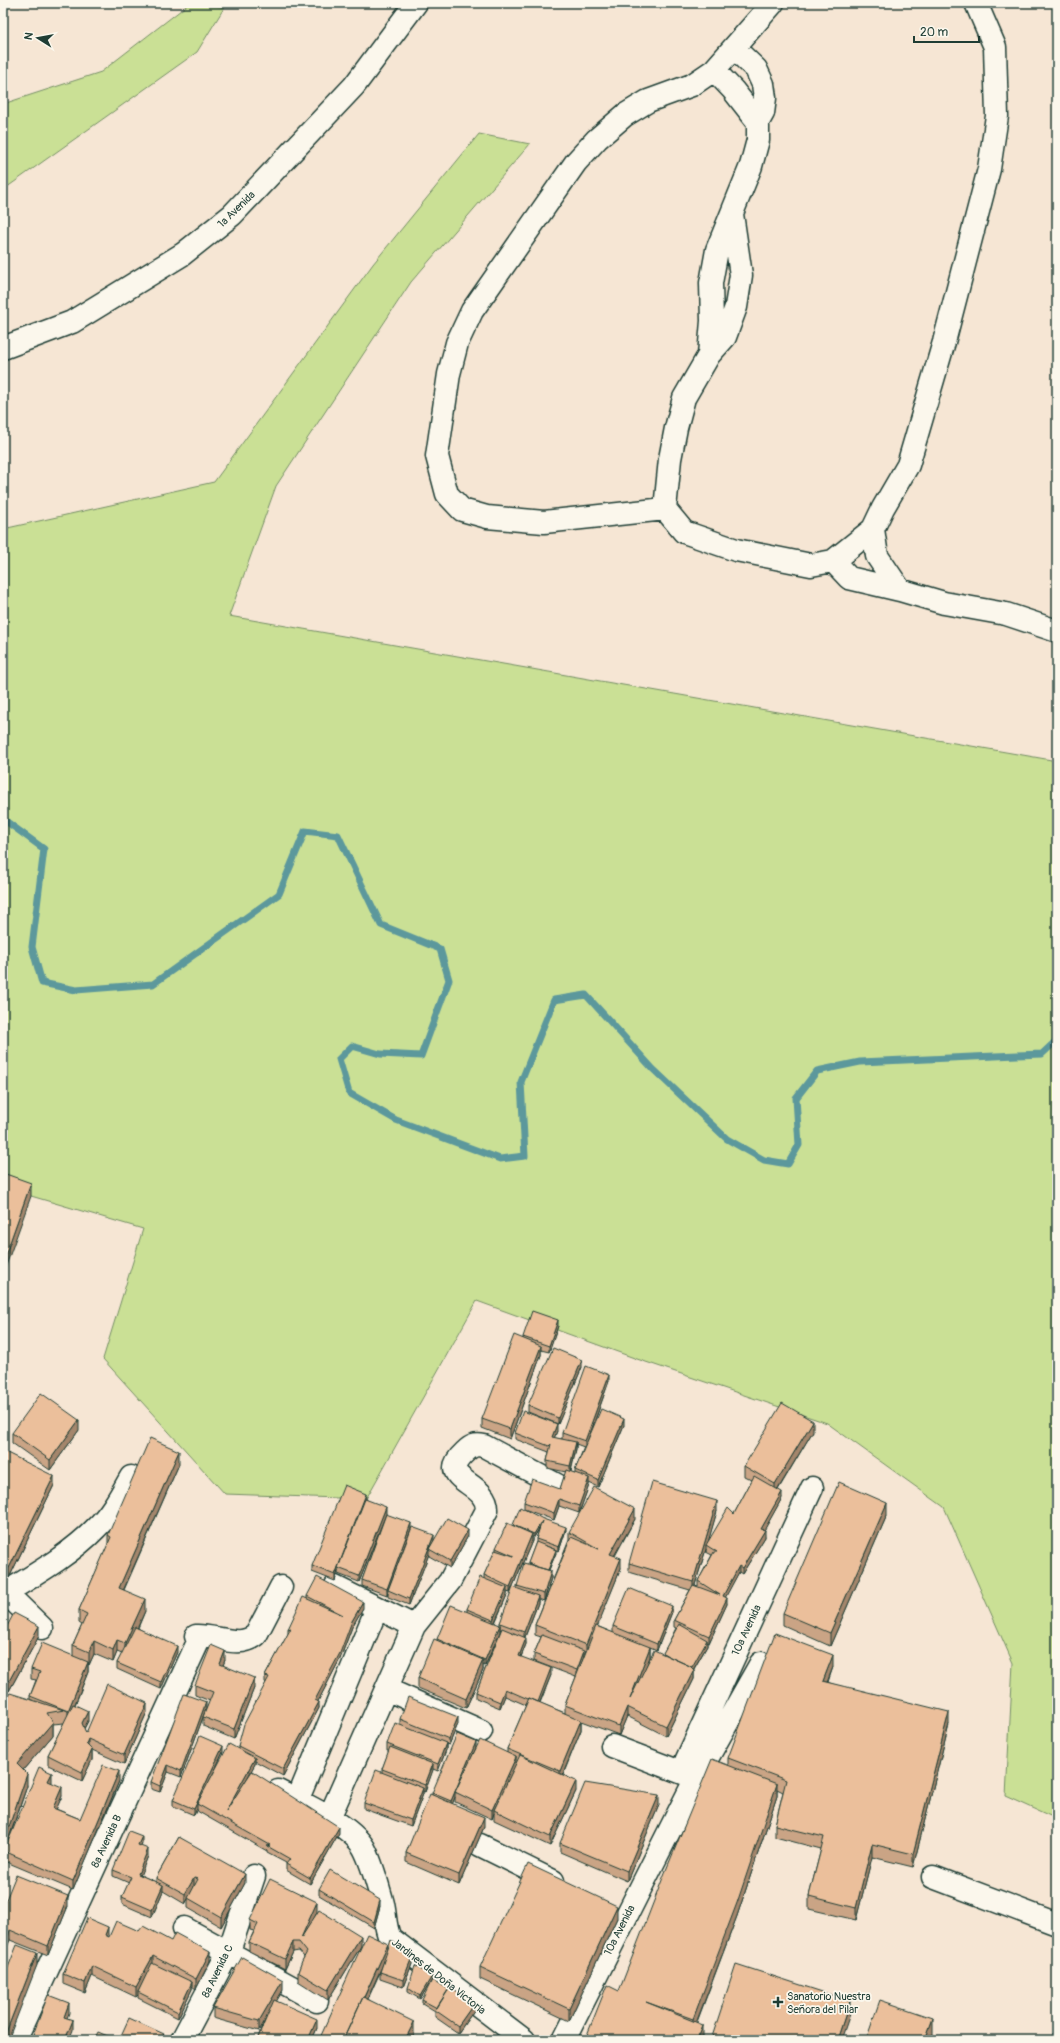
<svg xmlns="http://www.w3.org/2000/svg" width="1060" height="2043" font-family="Pangolin,sans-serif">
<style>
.green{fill:#cae095;stroke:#748e64}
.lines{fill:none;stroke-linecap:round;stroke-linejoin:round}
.stream{stroke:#5c989c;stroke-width:7}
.minor-casing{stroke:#1f3d34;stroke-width:25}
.minor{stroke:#fbf7ec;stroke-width:22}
.wall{fill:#caa485;stroke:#1f3d34;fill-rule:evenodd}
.shaded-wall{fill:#a4866c;stroke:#1f3d34}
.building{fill:#ebbf9b;stroke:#1f3d34}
.poi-dot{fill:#1f3d34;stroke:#fbf7ec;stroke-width:1.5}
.labels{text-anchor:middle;stroke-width:3.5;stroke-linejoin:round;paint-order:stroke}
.street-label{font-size:11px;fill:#1f3d34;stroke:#fbf7ec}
.poi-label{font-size:11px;fill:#1f3d34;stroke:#fbf7ec;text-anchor:start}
</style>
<rect width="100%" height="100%" fill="#f6e6d4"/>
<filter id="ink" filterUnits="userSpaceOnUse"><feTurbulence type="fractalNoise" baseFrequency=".025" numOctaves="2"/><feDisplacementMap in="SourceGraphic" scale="8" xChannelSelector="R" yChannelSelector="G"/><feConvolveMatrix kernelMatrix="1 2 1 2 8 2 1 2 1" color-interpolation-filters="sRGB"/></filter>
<g filter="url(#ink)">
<path class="green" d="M190,3H210L224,8L197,52L3,190V104L101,72Z
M479,134L530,144L411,282L276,486L229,616L1057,761V1819L1006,1796L1013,1663L944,1507L827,1423L637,1359L477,1301L366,1499L225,1494L103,1359L143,1229L31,1196L3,1186V529L214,482L373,264Z"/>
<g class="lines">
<path class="stream" d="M3,819L44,849L32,947L42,983L76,990L153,984L279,894L305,831L338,835L381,925L440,949L449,980L421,1056L380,1054L352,1046L339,1059L349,1093L396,1120L500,1159L525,1156L521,1082L554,1000L586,995L653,1069L727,1139L764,1160L788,1164L799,1145L796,1098L817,1071L860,1062L1042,1054L1057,1040"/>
<defs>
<path id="minor" d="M714,70L733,90L758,122
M732,214L741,275L736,307L725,337L709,355L684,398L676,428L670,459L665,509L684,532L736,550L811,565L833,561L873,529L883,508L908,465L944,342L989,169L997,116L995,47L976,3
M3,348L72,322L183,254L232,215L354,86L416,3
M709,355L712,321L711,283L717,250L751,166L758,140V122L763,113L765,98L763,84L756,69L734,48
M665,509L544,522L487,517L462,510L447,494L437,456L449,374L457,343L472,311L576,162L597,139L625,115L648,101L692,85L714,70L773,3
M873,529L877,556L900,590
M833,561L849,578L900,590L944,603L1006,614L1057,631
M335,1587L414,1626
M3,1590L42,1628
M3,1597L5,1593C36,1574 71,1554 96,1528C111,1514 121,1495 131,1477
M386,1689L481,1731
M612,1746L696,1778L761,1663
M681,1772L812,1488
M278,1791C302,1803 351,1825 364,1848C372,1863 377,1883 382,1900C386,1913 384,1926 390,1938L524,2040
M297,1801L377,1608
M329,1818L414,1626L450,1581L487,1510C488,1480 433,1481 465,1452C471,1446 475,1444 484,1446L557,1485
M480,1845L553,1881
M933,1877L1057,1924
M184,1928L317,2001
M15,2040L198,1642L196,1636C216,1635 239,1649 256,1635L281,1587
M182,2040L229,1951L254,1876
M564,2040L696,1778"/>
</defs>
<use href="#minor" class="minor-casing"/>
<use href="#minor" class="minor"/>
</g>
<path class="wall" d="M558,1326L549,1352L541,1350V1355L510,1439L482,1428V1419L523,1339V1337Z
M582,1367L558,1424L528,1412V1405Z
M609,1381L593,1426L624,1425L598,1487L589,1483V1485L579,1513L559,1506L554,1520L524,1509V1502L560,1489L566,1472L547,1468V1461L549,1452L515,1439V1433L557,1431L554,1438L562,1439V1433ZM576,1444L584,1447L575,1470V1473L571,1472L576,1449Z
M79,1430L50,1470L12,1443V1433Z
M813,1431L778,1490L782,1498L764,1530L765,1537L742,1574L739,1572L725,1597L727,1604L709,1643L707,1642V1646L694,1669V1679L666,1736L627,1716L619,1735L581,1721V1730L563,1775L576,1791L550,1846L494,1820V1813L492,1819L455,1802V1797L452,1804L484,1827L459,1885L406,1862V1853L432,1795V1793L476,1748L472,1756L507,1753V1749L526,1705L505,1696L500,1708L476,1698V1692L501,1630L500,1629V1623L517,1588V1586L528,1564L536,1542V1539L540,1528L534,1537H532V1541L510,1593L507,1592V1595L495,1623L500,1632L485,1666L483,1665V1670L466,1708L418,1688V1678L437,1641V1639L467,1612V1609L484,1579V1575L496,1550V1548L513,1525L543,1519L566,1530L559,1551L546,1546L556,1553L549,1570L551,1578L544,1601L538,1599V1603L525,1637L526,1644L521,1657L551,1675L540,1703L565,1713V1705L576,1677L534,1661V1654L541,1637L535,1635V1625L569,1540V1532L635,1519L615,1556L621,1568L597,1626L613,1633V1626L672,1612L657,1650L650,1647V1657L647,1665L663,1654L676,1628L674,1627V1620L690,1590L629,1572V1563L717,1511L708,1541L734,1514L752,1480L744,1476V1466ZM706,1549V1552L712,1555L698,1581V1586L695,1585Z
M3,1451L54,1485L9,1578L3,1572Z
M179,1464L124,1590L145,1611L138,1628L177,1652L161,1689L117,1669V1663L122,1654L117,1652L113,1662L94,1654L89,1665L88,1664V1672L75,1705L88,1721L84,1729L86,1733L147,1712L124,1764L92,1750V1760L82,1781L48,1765V1755L64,1723L53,1724V1735L23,1770L27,1786L8,1842L52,1783L62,1796L56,1809L80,1819L119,1781L73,1890L4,1861V1854L3,1853V1702L30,1700V1696L36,1680L31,1679V1669L73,1656V1645L82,1625L79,1623V1610L108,1545V1535Z
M366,1499L386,1514L411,1529L434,1541L468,1536L450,1568L429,1556V1554L409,1605L388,1597V1593L387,1595L362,1586V1580L385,1517L359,1582L338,1574V1571L335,1581L312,1572V1566Z
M887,1515L830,1646L783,1625V1613Z
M307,1596L363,1608L352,1627L340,1659L318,1701L319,1708L283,1776L255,1761V1764L249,1774L339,1833L310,1884L286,1870V1863L267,1853V1851L197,1811V1809L194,1815L173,1806V1800L223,1752L212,1775L238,1749V1746L266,1683L265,1682V1676L288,1634V1629L307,1599Z
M3,1634L39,1636L9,1691L3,1687Z
M225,1660L223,1665L254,1688L234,1739L203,1726V1717L181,1777L168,1772L160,1792L151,1789V1782L204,1714L210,1701L195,1695V1685Z
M833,1667L828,1682L949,1724L913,1867L872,1857L856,1920L809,1909V1896L821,1849L775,1837V1825L783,1792L777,1789V1796L737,1916L697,2022L703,2037L619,1991L728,1765V1758Z
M400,1719L458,1724L449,1745L446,1744V1750L438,1771L433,1769L425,1792L423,1791V1794L411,1826L364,1809V1803L382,1772V1769L389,1751H387V1744L400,1725Z
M659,1805L627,1881L560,1852V1843Z
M179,1837L245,1883L221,1927L188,1908V1899L185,1904L163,1891L152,1917L122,1904V1897L129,1883L113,1876V1870L142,1843L140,1846L148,1856L140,1875L156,1882V1878Z
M319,1889L380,1906L374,1928L319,1895Z
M68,1906L48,1955L10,1940L3,1907Z
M317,1912L315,1915L361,1946L328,2000L298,1981V1972L304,1957L299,1951L293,1952L285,1969L249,1951V1942L254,1931L250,1930V1920Z
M617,1918L569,2021L480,1979V1967Z
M108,1937L210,1961L196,1989L192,1986V1989L178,2018L138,1998V1995L136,1997L92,1976L85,1993L63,1984V1974Z
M388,1948L412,1964L403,1987L380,1979V1972L381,1970L368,1999L414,2035L412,2040H319Z
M432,1980L420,1999L408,1992V1988Z
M283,1990L276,2001L317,2028L312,2040H257L264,2022L259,2031L213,2018V2008Z
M422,2000L475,2009L458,2033L435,2017V2011L422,2003Z"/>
<path class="shaded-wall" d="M31,1183V1196L3,1274V1262Z
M558,1320V1326L549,1352V1346Z
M541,1346V1355L510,1439V1429Z
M582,1360V1367L558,1424V1418Z
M609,1375V1381L585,1448V1441Z
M624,1419V1425L598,1487V1480Z
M79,1420V1430L50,1470V1460Z
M813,1421V1431L775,1494V1484Z
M557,1424V1431L552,1444V1437Z
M576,1442V1449L570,1473V1466Z
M179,1451V1464L119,1600V1588Z
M54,1476V1485L9,1578V1568Z
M589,1478V1485L579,1513V1506Z
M782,1492V1498L761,1536V1529Z
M366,1494V1500L338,1568V1571L335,1581V1575Z
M559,1499V1506L554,1520V1513Z
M717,1501V1511L707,1546L706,1545V1549L693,1591V1582Z
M887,1503V1515L830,1646V1633Z
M386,1507V1514L359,1582V1576Z
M635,1509V1519L610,1563V1554Z
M542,1521V1524L534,1537V1534Z
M411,1523V1529L388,1590L387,1595V1589Z
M566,1527V1530L559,1551V1547Z
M468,1530V1536L450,1568V1561Z
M765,1530V1537L742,1574V1568Z
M532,1534V1541L510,1593V1587Z
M434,1535V1542L429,1549V1554L409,1605V1599Z
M556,1550V1553L547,1574V1571Z
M621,1558V1568L586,1655V1645Z
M739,1566V1572L723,1602V1596Z
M551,1571V1578L544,1601V1594Z
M507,1588V1595L493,1626V1620Z
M538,1596V1603L524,1639V1632Z
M727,1598V1604L709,1643V1636Z
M145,1599V1611L125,1656V1643Z
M363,1602V1608L352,1627L340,1659L315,1707V1700L352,1621Z
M672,1606V1612L657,1650V1644Z
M500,1625V1632L485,1666V1660Z
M39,1626V1636L9,1691V1681Z
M526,1638V1644L519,1662V1656Z
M117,1640V1652L113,1662V1650Z
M707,1640V1646L690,1675V1669Z
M94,1641V1654L89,1665V1652Z
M177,1646V1652L161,1689V1682Z
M650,1647V1657L630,1708V1699Z
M225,1651V1660L220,1674V1664Z
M584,1651V1657L577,1677V1670Z
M833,1655V1667L823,1693V1681Z
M483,1660V1670L466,1708V1699Z
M88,1662V1672L68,1721V1711Z
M551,1668V1675L537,1709V1703Z
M694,1670V1679L666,1736V1726Z
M254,1678V1688L234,1739V1729Z
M505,1689V1696L500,1708V1702Z
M206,1702V1709L181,1777V1771Z
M319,1702V1708L283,1776V1769Z
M147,1703V1712L124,1764V1755Z
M627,1707V1716L619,1735V1726Z
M88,1711V1721L82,1732V1723Z
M949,1712V1724L913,1867V1854Z
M458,1717V1724L449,1745V1739Z
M581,1720V1730L560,1781V1771Z
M53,1722V1735L17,1777V1764Z
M88,1739V1748L86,1744Z
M476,1742V1748L457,1793L455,1792V1797L451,1808V1801Z
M446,1743V1750L438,1771V1764Z
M223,1746V1752L199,1805L197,1804V1809L194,1815V1809Z
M92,1750V1760L82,1781V1772Z
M516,1757V1767L494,1810V1813L492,1819V1810Z
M255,1758V1764L226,1817V1811Z
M433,1764V1770L425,1792V1785Z
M168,1765V1772L160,1792V1786Z
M119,1771V1781L73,1890V1881Z
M52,1773V1782L48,1791V1781Z
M27,1774V1786L4,1852V1841Z
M576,1781V1791L550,1846V1837Z
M777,1784V1796L737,1916L693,2031V2019Z
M62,1787V1796L53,1817V1808Z
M423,1788V1794L411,1826V1820Z
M659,1795V1805L627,1881V1871Z
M484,1817V1827L459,1885V1875Z
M339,1827V1833L310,1884V1878Z
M142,1836V1843L138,1852V1845Z
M872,1844V1857L856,1920V1908Z
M148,1849V1856L138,1881V1874Z
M245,1874V1883L221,1927V1917Z
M194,1878V1888L185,1904V1894Z
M163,1885V1891L152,1917V1910Z
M68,1896V1906L48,1955V1946Z
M380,1900V1906L374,1928V1922Z
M317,1902V1912L302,1945L301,1938Z
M617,1906V1918L569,2021V2009Z
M108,1927V1937L105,1935Z
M10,1930V1940L3,1957V1947Z
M361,1936V1946L328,2000V1990Z
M293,1942V1952L285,1969V1959Z
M388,1944V1953L349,2040H345Z
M210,1952V1961L196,1989V1979Z
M37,1953V1965L8,2040H3Z
M153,1956V1966L138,1992V1995L136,1997V1987Z
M412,1957V1964L403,1987V1980Z
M92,1966V1976L85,1993V1983Z
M432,1976V1980L420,1999V1996Z
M283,1980V1990L259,2031V2021Z
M192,1982V1989L178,2018V2012Z
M850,2001V2014L841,2040H837Z
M475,2002V2009L458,2033V2026Z
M69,2003V2013L64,2026V2017Z
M933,2018V2035L931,2040H925Z
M317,2019V2028L312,2040H308Z
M73,2020V2030L69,2040H65Z
M414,2022V2035L412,2040H405Z
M703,2025V2037L702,2040H697Z
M164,2034V2040H161Z"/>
<path class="building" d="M3,1173L31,1183L3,1262Z
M532,1311L558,1320L549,1346L523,1337Z
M514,1335L541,1346L510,1429L482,1419Z
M553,1348L582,1360L558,1418L528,1405Z
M586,1366L609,1375L585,1441L562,1433Z
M41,1393L79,1420L50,1460L12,1433Z
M782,1403L813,1421L775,1484L744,1466Z
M601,1409L624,1419L598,1480L575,1470Z
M523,1411L557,1424L552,1437L576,1442L570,1466L547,1461L551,1444L549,1446L515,1433Z
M150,1438L179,1451L119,1588L145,1599L125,1643L117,1640L113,1650L94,1641L89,1652L73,1645L87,1614L79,1610L111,1537L108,1535Z
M3,1451L54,1476L9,1568L3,1562Z
M566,1470L589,1478L579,1506L559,1499L554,1513L524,1502L532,1479L560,1489Z
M754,1476L782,1492L761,1529L765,1530L742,1568L739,1566L723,1596L727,1598L709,1636L674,1620L693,1585L720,1595L698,1581L714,1552H717L706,1545L728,1508L734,1514Z
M652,1482L717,1501L693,1582L629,1563Z
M839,1482L887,1503L830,1633L783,1613Z
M344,1485L366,1494L335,1575L312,1566Z
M594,1487L635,1509L610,1554L621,1558L586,1645L535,1625L571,1537L599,1549L569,1532Z
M365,1499L386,1507L359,1576L338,1568Z
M520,1507L543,1519L566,1527L559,1547L536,1539L542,1521L534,1534L513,1525Z
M386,1514L411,1523L387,1589L362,1580Z
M447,1518L468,1530L450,1561L429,1549Z
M507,1523L532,1534L510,1587L484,1575L495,1550L514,1556L496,1548Z
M412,1527L434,1535L409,1599L388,1590Z
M536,1542L556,1550L548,1570L537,1567L528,1563Z
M524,1563L551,1571L544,1594L517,1586Z
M317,1577L363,1602L352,1621L340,1653L315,1700L319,1702L283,1769L238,1746L244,1724L269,1677L265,1676L291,1628L288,1629L303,1597L343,1615L307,1596Z
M480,1577L507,1588L493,1620L467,1609Z
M513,1587L538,1596L524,1632L500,1623Z
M629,1588L672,1606L657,1644L613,1626Z
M451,1605L500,1625L485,1660L437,1639Z
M14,1613L39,1626L9,1681L3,1678V1634Z
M679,1624L707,1640L692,1667L690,1666L668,1656L663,1653Z
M596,1626L650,1647L630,1699L654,1650L690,1666L694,1670L666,1726L627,1707L619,1726L565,1705Z
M135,1627L177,1646L161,1682L117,1663Z
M502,1628L526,1638L519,1656L551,1668L538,1702L529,1698L528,1699L505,1689L500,1702L476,1692Z
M775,1633L833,1655L823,1681L949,1712L913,1854L872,1844L856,1908L809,1896L824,1837L775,1825L786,1780L728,1758Z
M542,1635L584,1651L577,1670L534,1654Z
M434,1639L483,1660L466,1699L418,1678Z
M42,1643L88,1662L68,1711L30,1696L40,1672L31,1669Z
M211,1645L225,1651L220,1664L254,1678L234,1729L203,1717L213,1692L195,1685Z
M107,1684L147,1703L124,1755L88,1739L86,1744L92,1750L82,1772L48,1755L73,1704L88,1711L82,1723L86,1733Z
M10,1693L64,1710L47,1713L53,1722L17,1764L27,1774L4,1841H3V1702Z
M184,1694L206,1702L181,1771L168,1765L160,1786L151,1782Z
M408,1697L458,1717L449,1739L400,1719Z
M529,1698L581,1720L560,1771L507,1749Z
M395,1723L446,1743L438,1764L387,1744Z
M457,1734L476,1742L451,1801L432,1793Z
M200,1736L223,1746L194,1809L173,1800Z
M480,1740L516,1757L492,1810L455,1792Z
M229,1744L255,1758L226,1811L252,1771L339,1827L310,1878L286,1864L290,1859L267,1846L270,1845L197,1804Z
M390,1747L433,1764L425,1785L382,1769Z
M520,1755L576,1781L550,1837L494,1810Z
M712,1759L777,1784L737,1903L693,2019L646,2002L703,2025L697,2040H585L607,1985L619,1991L664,1875Z
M103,1765L119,1771L73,1881L4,1851L39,1767L52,1773L48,1781L62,1787L53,1808L80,1819Z
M376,1770L423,1788L411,1820L364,1803Z
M585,1783L659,1795L627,1871L560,1843Z
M430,1794L484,1817L459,1875L406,1853Z
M129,1831L142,1836L138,1845L148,1849L138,1874L163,1885L152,1910L122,1897L131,1877L113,1870Z
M179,1837L245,1874L221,1917L188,1898L198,1879L194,1878L185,1894L156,1878Z
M528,1864L617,1906L569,2009L480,1967Z
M330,1870L380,1900L374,1922L319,1889Z
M16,1875L68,1896L48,1946L10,1930L3,1947V1907Z
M270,1879L317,1902L301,1938L319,1910L361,1936L328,1990L298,1972L302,1961L307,1952L299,1942H293L285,1959L249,1942L258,1924L250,1920Z
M87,1918L108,1927L105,1935L109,1937L116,1921L139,1931L143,1926L171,1941L175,1933L210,1952L196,1979L153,1956L136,1987L92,1966L85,1983L63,1974Z
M367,1934L388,1944L364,1997H363L343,2040H319Z
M391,1940L412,1957L403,1980L380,1972Z
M17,1945L37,1953L3,2040V1980Z
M242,1957L283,1980L259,2021L213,2008Z
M152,1963L192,1982L178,2012L138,1992Z
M736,1964L850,2001L837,2040H711Z
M415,1966L432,1976L420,1996L408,1988Z
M432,1980L449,1989L437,2008L422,2000Z
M450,1987L475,2002L458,2026L435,2010Z
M48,1995L69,2003L64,2017L73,2020L65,2040H31Z
M363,1997L414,2022L405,2040H343Z
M274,2000L317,2019L308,2040H257Z
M880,2000L933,2018L925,2040H866Z
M129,2018L164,2034L161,2040H119Z
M98,2032L117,2040H94Z"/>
</g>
<path class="poi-dot" d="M776 1996h4v4h4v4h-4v4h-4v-4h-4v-4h4z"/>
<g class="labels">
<g class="street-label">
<text transform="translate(236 209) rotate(-44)" y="4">1a Avenida</text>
<text transform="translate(746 1630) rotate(-65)" y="4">10a Avenida</text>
<text transform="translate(106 1841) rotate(-65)" y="4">8a Avenida B</text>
<text transform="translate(619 1930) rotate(-63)" y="4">10a Avenida</text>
<text transform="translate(217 1971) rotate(-64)" y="4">8a Avenida C</text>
<text transform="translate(439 1976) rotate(38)" y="4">Jardines de Doña Victoria</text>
</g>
<g class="poi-label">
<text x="787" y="2000">Sanatorio Nuestra<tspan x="787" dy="13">Señora del Pilar</tspan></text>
</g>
</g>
<rect width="1060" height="2043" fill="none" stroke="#fbf7ec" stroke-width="16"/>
<rect x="8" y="8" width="1044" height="2027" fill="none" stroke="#1f3d34" stroke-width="1.5" filter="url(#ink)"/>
<g transform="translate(38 38) rotate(281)" stroke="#fbf7ec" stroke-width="3" paint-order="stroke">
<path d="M0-3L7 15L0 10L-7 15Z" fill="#1f3d34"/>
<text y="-6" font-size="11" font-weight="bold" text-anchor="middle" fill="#1f3d34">N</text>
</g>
<path d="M914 36v6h65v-6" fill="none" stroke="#1f3d34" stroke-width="2"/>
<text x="920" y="36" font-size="12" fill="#1f3d34" stroke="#fbf7ec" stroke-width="3" paint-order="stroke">20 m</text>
</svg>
